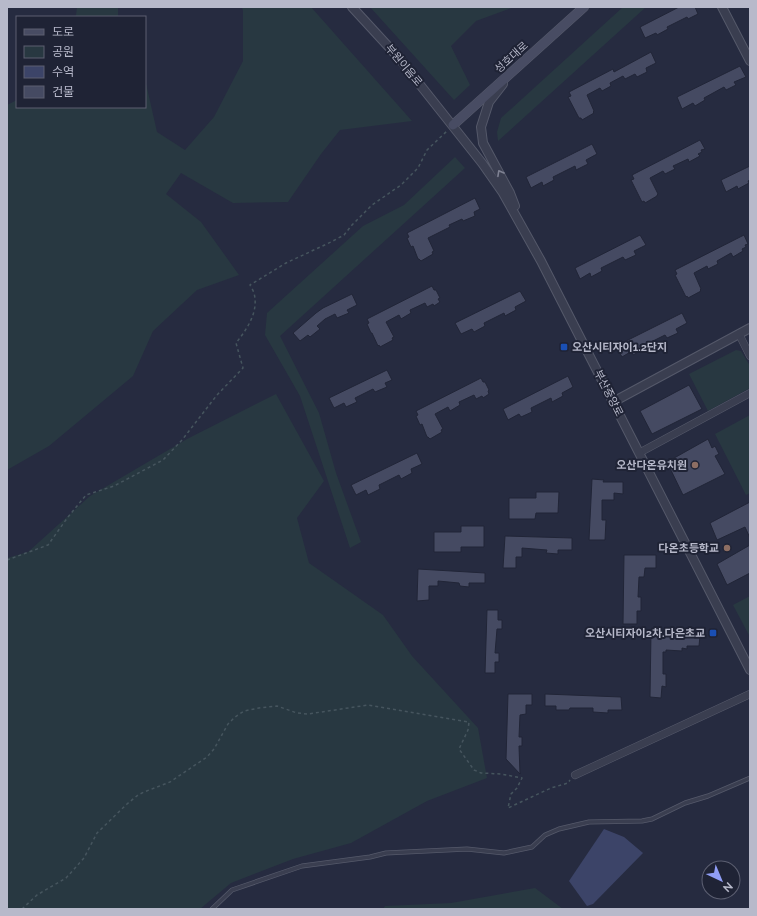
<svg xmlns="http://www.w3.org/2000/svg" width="757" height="916" font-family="Raleway,'Noto Sans KR',sans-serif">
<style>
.green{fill:#283841}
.water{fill:#3c4468}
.building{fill:#454a62;stroke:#212537}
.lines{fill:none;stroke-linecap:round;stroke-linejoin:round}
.service-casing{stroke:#55596a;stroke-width:5}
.minor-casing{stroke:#55596a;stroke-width:8}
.tertiary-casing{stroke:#55596a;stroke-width:10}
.secondary-casing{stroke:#55596a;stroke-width:10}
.path{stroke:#46555e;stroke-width:1.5;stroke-dasharray:3 3;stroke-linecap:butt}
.service{stroke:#3a3e50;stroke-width:3.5}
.minor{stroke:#3a3e50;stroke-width:7}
.tertiary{stroke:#3a3e50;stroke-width:8}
.secondary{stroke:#484c63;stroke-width:9}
.oneway{stroke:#7f8293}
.transit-dot{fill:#1a4fb4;stroke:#1f2335;stroke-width:1.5}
.education-dot{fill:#8d6e63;stroke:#1f2335;stroke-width:1.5}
.labels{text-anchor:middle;stroke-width:4;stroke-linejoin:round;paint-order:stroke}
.street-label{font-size:11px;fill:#b7b9ca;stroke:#1f2335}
.poi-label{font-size:11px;font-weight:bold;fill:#b7b9ca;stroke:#1f2335;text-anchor:end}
</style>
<rect width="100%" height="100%" fill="#262b40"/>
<path class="green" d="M77,7H118V17H75L76,15Z
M242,7H311L412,121L340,130L321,154L288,202L233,203L181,173L166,194L201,222L219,247L239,275L197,290L153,331L133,376L49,446L7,470V105L17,100V107H145V79L157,132L185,150L214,117L243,61V11Z
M370,7H514L476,21L451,46L470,85L454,100Z
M623,7H646L498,141L497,132L501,118Z
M455,157L465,168L280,336L319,413L336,473L361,542L350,548L300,396L265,335L267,313L363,226L404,205Z
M736,350L741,351L750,366V388L708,411L689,374Z
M276,394L324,481L297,518L309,563L383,615L412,656L478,728L487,778L427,801L351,843L293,859L231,883L200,909H7V558L28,552L90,496L187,439Z
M750,415V493L746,495L715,434Z
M750,596V637L733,605Z
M535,888L563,909H383L385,906L451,903Z"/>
<path class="water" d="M604,829L624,837L643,853L593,904L587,906L569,881Z"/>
<path class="building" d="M679,7H695L698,14L688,19L687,17L667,27L668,29L657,35L656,33L645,38L640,27Z
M651,52L656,63L646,68L647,72L637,77L635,74L625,79L623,76L610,83L611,86L602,91L600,88L587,95L594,111L593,112L594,113L582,120L581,118H579L568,97L571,96L569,92L613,69L614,72Z
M740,66L746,77L734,82L736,85L726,90L724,87L704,98L705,100L695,106L693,103L682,109L677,97Z
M700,140L705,149L701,150L702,152L698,154L700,156L689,162L688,159L673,166L675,169L665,174L663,171L650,178L658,194L657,195V196L645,203L644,201L642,202L631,180L634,179L632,175Z
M592,144L597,154L586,160L588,164L576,170L575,166L553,177L554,180L543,186L542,182L531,188L526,177Z
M750,166V180L748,181L749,183L738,189L737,186L726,192L721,180Z
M475,198L480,209L474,212L475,216L463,221L462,219L449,225L450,227L428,238L434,251L432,252L433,254L421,261L419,259H418L413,246L411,247L407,238L409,237L407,233Z
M640,235L646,245L634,251L636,255L625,260L623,257L601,268L602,271L591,277L590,273L580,279L575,268Z
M744,235L748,244L745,245L746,247L742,249L743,251L733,257L731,253L717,261L718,264L708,269L707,266L694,273L701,289L700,290L701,291L688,298L687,296L686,297L675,275L677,274L675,270Z
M432,286L434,290H436L440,298L438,299L440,302L434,306L433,304L427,307L425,303L410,310L411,313L401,319L399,315L386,322L394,337L392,338L393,340L380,347L379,345L378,346L372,333H371L367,324L369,323L367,319Z
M520,291L526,301L515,307L516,310L505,316L504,313L484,323L485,326L474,332L472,329L461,334L455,323Z
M352,294L357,305L347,310L349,313L337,318L335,314L325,319L317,326L320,329L310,337L308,335L300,341L293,333L316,313L323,308Z
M682,313L687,323L676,329L678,333L667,338L665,335L643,346L644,349L633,355L632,351L622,357L616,346Z
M387,370L392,380L385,383L387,387L375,392L373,389L355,398L357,402L346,407L344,403L334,408L329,398Z
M568,376L573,387L562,393L563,396L552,402L551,398L531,408L532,412L521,417L519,414L508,420L503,409Z
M481,378L483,382H485L489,390L488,391L489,394L483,398L482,396L476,399L474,395L459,402L460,405L450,411L448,407L435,414L443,429L441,430L442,432L430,439L428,437H427L422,424L420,425L416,416L418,415L416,411Z
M689,385L702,409L652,434L640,411Z
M708,439L712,448L715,446L719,454L715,456L725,474L683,495L667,462Z
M417,453L422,464L411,469L412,473L401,479L399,475L379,485L380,489L368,495L366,490L356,495L351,485Z
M592,479L604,480L603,482H623V494L614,493V500H602V520H606L605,540H589Z
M536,492H559L558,513H536L535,519H509V498H536Z
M750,502V538L745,527L717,540L710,523Z
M461,526H484V547H461V552H434V532H461Z
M505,536L572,538V550H558V554L546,553L547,550L522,548V557H516V568H503Z
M750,545V573L727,585L717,564Z
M624,555H656V568H645L644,577H639L638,597H641V611H637V624H623Z
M418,569L485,573V583H469V587L460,586L459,583L438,581V586H429V600L417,601Z
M487,610H498V620H502V629H497L495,653H499V662H495V673H485Z
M651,632L666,633V636H700L699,646H687V649L682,648V651L666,650V652H663V674H666V687L662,686L661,698L650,697Z
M508,694H532V705H526V714L520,715L519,737H522V746H519L520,774L506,759Z
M545,694L621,697L622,710H608V713L593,712V708H570L569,710H556V706H545Z"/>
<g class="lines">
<defs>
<path id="service" d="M212,909L232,890L302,866L370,857L386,853L467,849L504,853L532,847L545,835L559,829L589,822L642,821L652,819L685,803L708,796L750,778"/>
<path id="minor" d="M739,334L750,356
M639,453L750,393
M575,775L750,694"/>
<path id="tertiary" d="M352,7L398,57L482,163L503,193L541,261L750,670
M722,7L750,61
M503,84L489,102L481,127L483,143L510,193L515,206
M613,402L750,328"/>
<path id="secondary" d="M453,125L584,7"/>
</defs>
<use href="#service" class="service-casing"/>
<use href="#minor" class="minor-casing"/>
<use href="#tertiary" class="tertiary-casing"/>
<use href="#secondary" class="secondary-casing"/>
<path class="path" d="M7,560L48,545L68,517L86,495L114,486L163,460L182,440L217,395L243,368L236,343C247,329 259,312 254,293C253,290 251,287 250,285L286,263L331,242L344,235L352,225L372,205L401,185L418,168L427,150L447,131
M22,909L37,895L66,878L84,858L97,833L127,804L138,795L144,792L170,782L207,757L214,749L228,724L235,717L244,711L259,708L277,706L297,713L308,714L368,705L469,722L468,730L459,749L474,770L481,773L501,774L522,778L517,788L511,794L508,808L551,788L568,783L570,780"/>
<use href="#service" class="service"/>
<use href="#minor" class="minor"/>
<use href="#tertiary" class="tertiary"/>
<use href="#secondary" class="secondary"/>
</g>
<defs><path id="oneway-chevron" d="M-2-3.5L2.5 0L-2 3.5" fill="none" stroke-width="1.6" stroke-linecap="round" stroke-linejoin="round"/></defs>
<use class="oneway" href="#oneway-chevron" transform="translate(500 173) rotate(-119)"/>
<g class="transit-dot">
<rect x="560" y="343" width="8" height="8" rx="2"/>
<rect x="709" y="629" width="8" height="8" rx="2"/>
</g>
<g class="education-dot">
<circle cx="695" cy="465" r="4"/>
<circle cx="727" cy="548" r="4"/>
</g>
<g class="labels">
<g class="street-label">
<text transform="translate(511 57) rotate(-42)" y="4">성호대로</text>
<text transform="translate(404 65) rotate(50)" y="4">부원이음로</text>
<text transform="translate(609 393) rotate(63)" y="4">부산중앙로</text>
</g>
<g class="poi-label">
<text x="572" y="351" text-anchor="start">오산시티자이1.2단지</text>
<text x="687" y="469">오산다온유치원</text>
<text x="719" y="552">다온초등학교</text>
<text x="705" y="637">오산시티자이2차.다은초교</text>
</g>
</g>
<rect width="757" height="916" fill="none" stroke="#b7b9ca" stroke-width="16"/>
<rect x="16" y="16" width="130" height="92" fill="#1f2335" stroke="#5c5f71"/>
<rect x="24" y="29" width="20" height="6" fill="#484c63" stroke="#5c5f71"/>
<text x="52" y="36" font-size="12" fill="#b7b9ca">도로</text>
<rect x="24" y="46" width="20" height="12" fill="#283841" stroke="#5c5f71"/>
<text x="52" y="56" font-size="12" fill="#b7b9ca">공원</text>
<rect x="24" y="66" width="20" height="12" fill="#3c4468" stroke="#5c5f71"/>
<text x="52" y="76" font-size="12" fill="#b7b9ca">수역</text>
<rect x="24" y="86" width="20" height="12" fill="#454a62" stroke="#5c5f71"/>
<text x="52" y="96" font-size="12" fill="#b7b9ca">건물</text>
<g transform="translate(721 880) rotate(136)"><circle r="19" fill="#1f2335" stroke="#5c5f71"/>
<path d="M0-3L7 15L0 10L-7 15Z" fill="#909ef6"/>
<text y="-6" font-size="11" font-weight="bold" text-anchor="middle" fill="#b7b9ca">N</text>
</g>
</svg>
